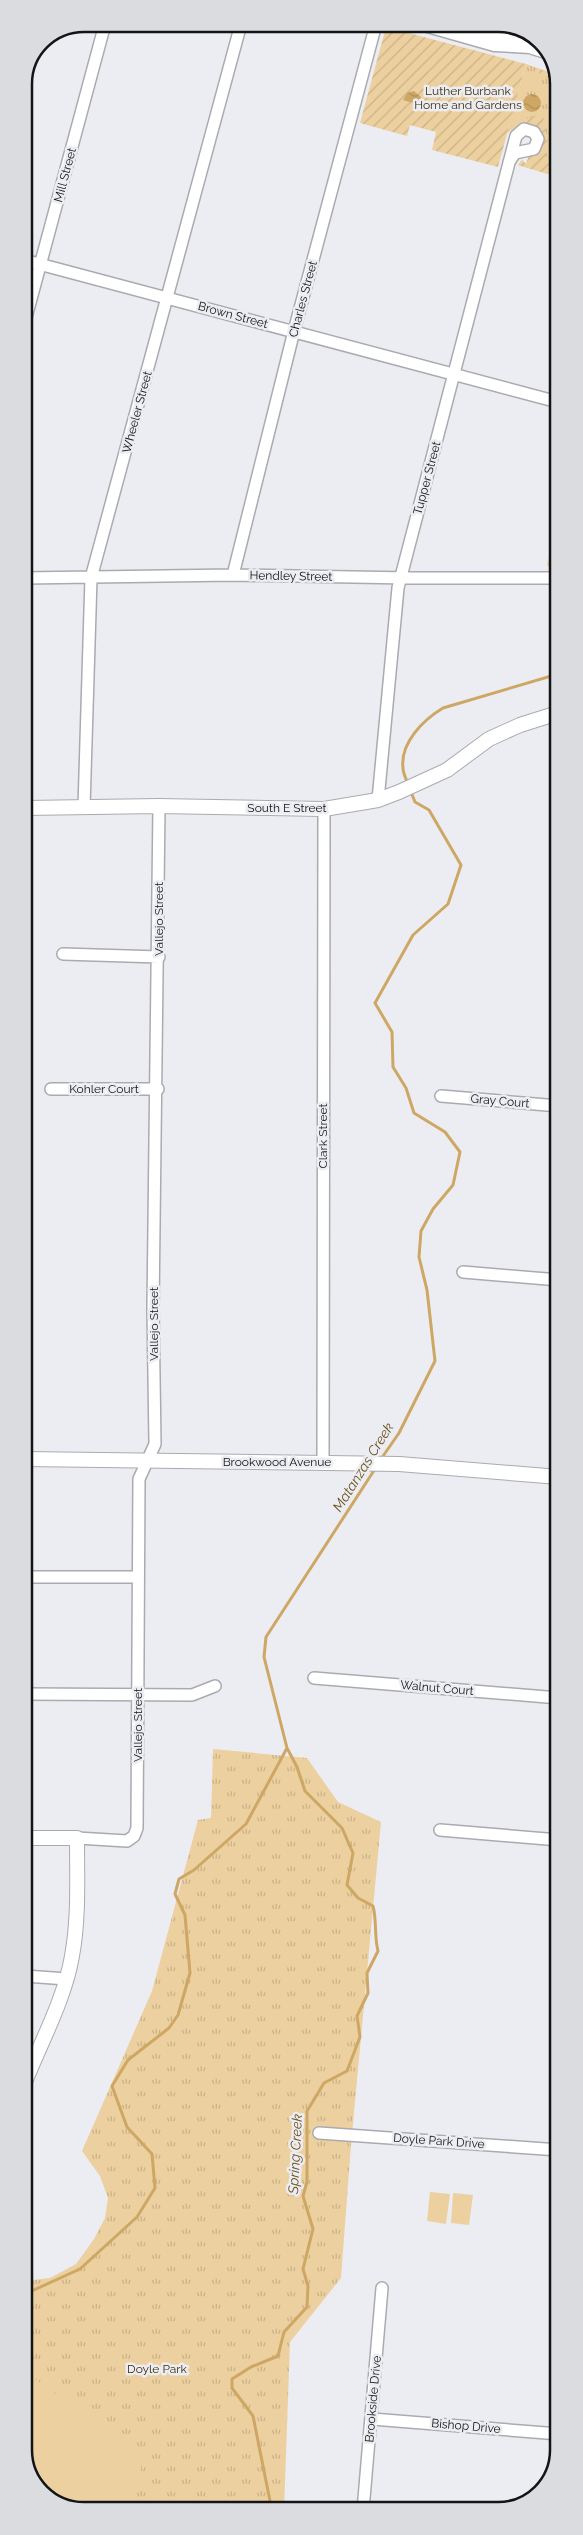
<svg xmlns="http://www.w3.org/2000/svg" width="583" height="2535" font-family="Raleway,sans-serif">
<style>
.grass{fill:url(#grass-tufts)}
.garden{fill:url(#garden-furrows)}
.pitch{fill:#edd09f}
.water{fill:url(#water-waves)}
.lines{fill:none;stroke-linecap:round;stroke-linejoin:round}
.stream{stroke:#cea764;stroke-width:3}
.minor-casing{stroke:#aaabaf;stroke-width:14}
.tertiary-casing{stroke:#aaabaf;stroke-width:16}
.secondary-casing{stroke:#aaabaf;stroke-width:19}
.minor{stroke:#fff;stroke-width:11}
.tertiary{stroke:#fff;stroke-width:14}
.secondary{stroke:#fff;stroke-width:16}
.labels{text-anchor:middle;stroke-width:5;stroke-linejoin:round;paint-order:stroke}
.park-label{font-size:12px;fill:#3e2e10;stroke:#ecedf2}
.street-label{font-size:12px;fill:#131415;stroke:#ecedf2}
.water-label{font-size:14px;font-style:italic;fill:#6b501d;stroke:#ecedf2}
.rim{fill:none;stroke:#131415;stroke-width:2.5}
</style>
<defs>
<pattern id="grass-tufts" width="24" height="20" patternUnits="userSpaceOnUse" patternTransform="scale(1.25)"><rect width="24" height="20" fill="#edd09f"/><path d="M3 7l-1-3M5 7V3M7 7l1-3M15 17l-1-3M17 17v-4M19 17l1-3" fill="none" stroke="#cab288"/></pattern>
<pattern id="garden-furrows" width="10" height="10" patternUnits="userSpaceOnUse" patternTransform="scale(1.25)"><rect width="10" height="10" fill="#edd09f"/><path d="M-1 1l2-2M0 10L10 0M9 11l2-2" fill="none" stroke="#cab288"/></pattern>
<pattern id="water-waves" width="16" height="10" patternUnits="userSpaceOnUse" patternTransform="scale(1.25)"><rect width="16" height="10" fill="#cea764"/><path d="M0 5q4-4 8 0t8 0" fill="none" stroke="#b08f56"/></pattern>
</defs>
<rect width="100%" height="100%" fill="#ecedf2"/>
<path class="grass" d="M526,64L558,75V177L518,165L522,160L526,164L529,156C543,152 546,139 537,128L523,124L507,133Z
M558,522V570H552L547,565Z
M213,1749L307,1758L338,1802L381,1822L351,2145L341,2278L290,2342L284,2510L77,2511L42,2494L25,2462V2281L50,2278L76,2264L94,2239L105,2218L108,2198L100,2176L82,2151L152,1991L198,1820L211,1818Z"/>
<path class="garden" d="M386,27L526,64L498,167L432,150L436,132L410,125L407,136L360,123Z
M539,69L558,75V86L547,77L540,75Z
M540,114L544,118L542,123L548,137L546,156L558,163V177L518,165L522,160L526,164L529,156C542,152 548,136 536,127C530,123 525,125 520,121Z"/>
<path class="pitch" d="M430,2192L450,2194L446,2224L427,2221Z
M453,2193L473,2195L469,2225L451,2223Z
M25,2371L141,2459V2475L113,2511H77L42,2494L25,2462Z"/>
<path class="water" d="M414,91L421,97L420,105L403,100L407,93Z
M523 103a9 9 0 1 1 18 0a9 9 0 1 1-18 0Z"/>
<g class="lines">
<path class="stream" d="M408,784C406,779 403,773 403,768C400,743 423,720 443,708L558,674
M381,1459L399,1433L435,1361L427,1290L419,1257L421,1231L433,1209L453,1185L460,1152L445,1132L414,1113L406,1088L393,1067L392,1032L375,1003L413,935L448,904L461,865L429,810L415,802L411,792
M25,2294L80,2269L137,2217L155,2188L152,2154L127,2127L112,2086L128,2060L169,2028L178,2015L190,1973L185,1915L175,1894L179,1879L194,1870L246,1824L287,1748L264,1657L266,1637L375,1469
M268,2510L270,2501L253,2416L232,2388V2379L251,2367L278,2356L284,2332L307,2307L308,2286L303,2269L313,2229L303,2196L307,2182V2111L324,2083L347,2071L360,2037L357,2016L368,1993L367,1973L378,1951C374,1935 377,1921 373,1906L358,1898L347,1885L353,1853L342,1828L305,1791L297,1767L287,1748"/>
<defs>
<path id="minor" d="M24,260L558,402
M24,325L105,24
M233,575L294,331L376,24
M24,578L233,575L409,578H558
M378,800L398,588L516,136L524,129L534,132L538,139L534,149L515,153L509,162
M84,807L91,578L241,24
M63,954L159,957
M51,1089H158
M441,1096L559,1106
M463,1272L559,1280
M323,1462L324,809
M24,1577H138
M314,1678L559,1698
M25,1694L192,1695L215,1686
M440,1830L559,1840
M77,1838L127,1841L134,1836L137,1828L139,1479L155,1444L153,1309L159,806
M25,1976L67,1979
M319,2133L559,2150
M372,2419L559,2434
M363,2510L382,2288"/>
<path id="tertiary" d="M24,808L159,806L324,809L378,800L399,792L447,770L489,739L520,725L558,713
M24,1459L399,1464L559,1477
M25,1838H77C77,1877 79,1918 72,1956C65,1998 41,2042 25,2082"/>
<path id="secondary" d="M428,24L495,43L530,45L546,50
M479,24L522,39"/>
</defs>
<use href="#minor" class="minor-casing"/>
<use href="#tertiary" class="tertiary-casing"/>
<use href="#secondary" class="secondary-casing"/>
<use href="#minor" class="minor"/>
<use href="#tertiary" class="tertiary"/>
<use href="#secondary" class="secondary"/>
</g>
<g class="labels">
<g class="park-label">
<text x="468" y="95">Luther Burbank<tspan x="468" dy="14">Home and Gardens</tspan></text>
<text x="157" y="2373">Doyle Park</text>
</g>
<g class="street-label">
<text transform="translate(65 175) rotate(-75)" y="4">Mill Street</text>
<text transform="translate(303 299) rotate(-75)" y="4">Charles Street</text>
<text transform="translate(233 315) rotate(15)" y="4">Brown Street</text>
<text transform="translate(137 412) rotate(-75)" y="4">Wheeler Street</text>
<text transform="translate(427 478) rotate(-75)" y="4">Tupper Street</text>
<text transform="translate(291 576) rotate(1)" y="4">Hendley Street</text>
<text x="287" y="812">South E Street</text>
<text transform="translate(159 919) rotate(-90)" y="4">Vallejo Street</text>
<text x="104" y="1093">Kohler Court</text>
<text transform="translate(500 1101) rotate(5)" y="4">Gray Court</text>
<text transform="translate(323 1136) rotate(-90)" y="4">Clark Street</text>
<text transform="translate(154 1324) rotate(-90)" y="4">Vallejo Street</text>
<text x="277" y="1466">Brookwood Avenue</text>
<text transform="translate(437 1688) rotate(5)" y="4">Walnut Court</text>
<text transform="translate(138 1725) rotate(-90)" y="4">Vallejo Street</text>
<text transform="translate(439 2141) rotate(4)" y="4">Doyle Park Drive</text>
<text transform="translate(373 2399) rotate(-85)" y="4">Brookside Drive</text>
<text transform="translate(466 2426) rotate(5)" y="4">Bishop Drive</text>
</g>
<g class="water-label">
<text transform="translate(363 1467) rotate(-58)" y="5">Matanzas Creek</text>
<text transform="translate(295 2154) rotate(-87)" y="5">Spring Creek</text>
</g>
</g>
<path d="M0 0H583V2535H0ZM84 32H498A52 52 0 0 1 550 84V2450A52 52 0 0 1 498 2502H84A52 52 0 0 1 32 2450V84A52 52 0 0 1 84 32Z" fill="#dbdce0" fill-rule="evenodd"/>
<path class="rim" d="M84 32H498A52 52 0 0 1 550 84V2450A52 52 0 0 1 498 2502H84A52 52 0 0 1 32 2450V84A52 52 0 0 1 84 32Z"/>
</svg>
